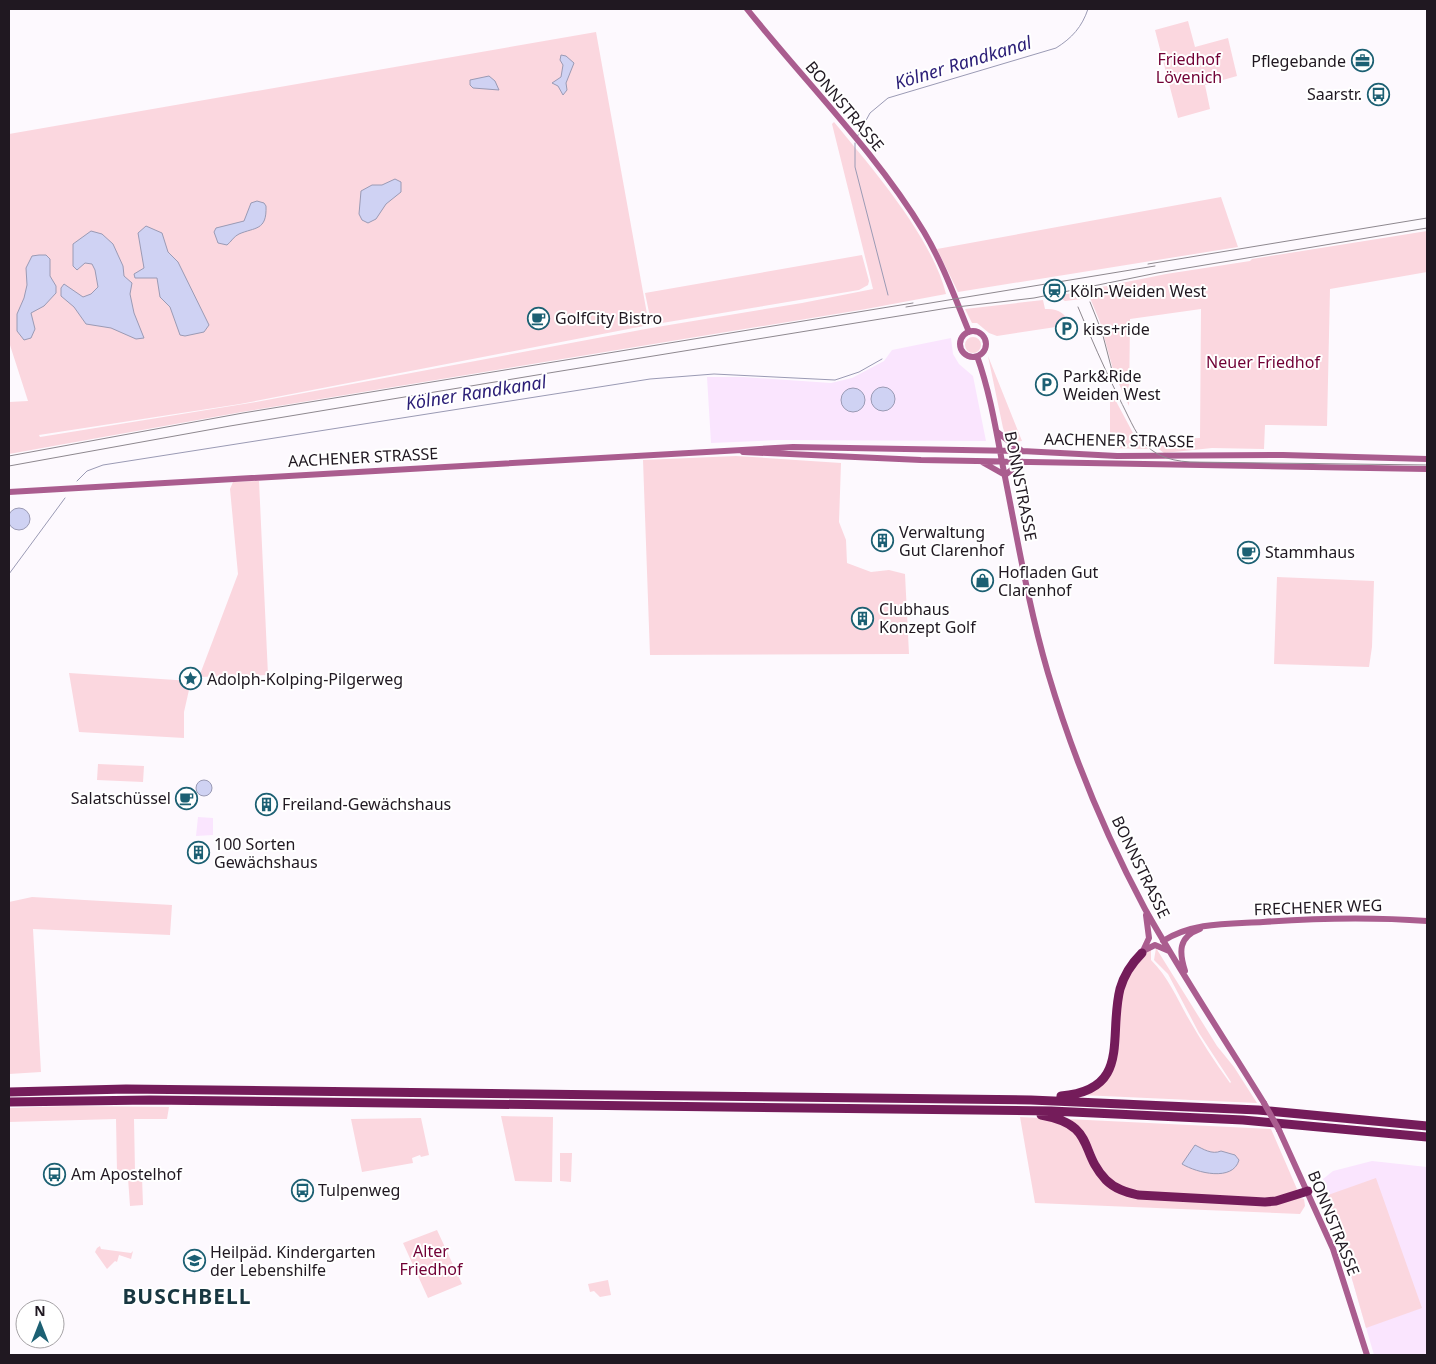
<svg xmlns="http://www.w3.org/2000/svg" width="1436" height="1364" font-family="'Noto Sans',sans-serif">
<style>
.built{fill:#fae5fe}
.green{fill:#fbd7df}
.water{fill:#cfd2f3;stroke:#9a9ab4}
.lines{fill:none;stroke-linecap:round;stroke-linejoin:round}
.stream{stroke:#9a9ab4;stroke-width:1}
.secondary{stroke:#aa5d8f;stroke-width:6}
.highway{stroke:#741c5a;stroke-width:9}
.tram{stroke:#8e888f;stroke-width:1}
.rail{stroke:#8e888f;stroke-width:1}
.secondary-bridge{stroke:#aa5d8f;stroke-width:6}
.labels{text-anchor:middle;stroke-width:4;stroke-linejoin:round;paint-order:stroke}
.park-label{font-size:16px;fill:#710035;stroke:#fff}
.poi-label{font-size:16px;fill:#201821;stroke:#fff;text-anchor:start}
.street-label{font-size:16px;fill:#201821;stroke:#fff}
.water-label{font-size:18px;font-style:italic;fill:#2b1e77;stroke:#fff}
.district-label{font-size:21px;font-weight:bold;letter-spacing:1px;fill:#183741;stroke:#fff}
</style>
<rect width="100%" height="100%" fill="#fdf9fe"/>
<path class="built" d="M951,338L953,354L959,364L973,376L986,441L778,440L711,443L707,377H743L831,383L852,378L884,361L892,350Z
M198,817L213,818V835L196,836Z
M1372,1161L1427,1167V1355H1374L1323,1179L1333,1171Z"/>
<path class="green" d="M1188,21L1195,47L1228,38L1237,76L1205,85L1210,109L1178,118L1155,30Z
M596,32L649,325L240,404L39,435L40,437L256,402L651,328L802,303L873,289L832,124L834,122C871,167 932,237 946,294L866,309L242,412L9,454V402L28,401L9,342V134Z
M1221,197L1238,247L958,292L937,249Z
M1427,231V272L1330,289L1327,426L1265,425L1264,449L1212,448L1164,453L1147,440L1200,438L1201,309L1130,319L1129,406L1114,373L1100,322L1090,298L1065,301L1057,296L1166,274L1250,261L1252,259Z
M862,255L869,281L868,285L859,290L656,324L651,322L645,293Z
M1043,300L1045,309C1057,308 1067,313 1069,325L997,336L989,333L977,323H972L965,309Z
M965 345a8 8 0 1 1 16 0a8 8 0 1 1-16 0Z
M988,356L1022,441L1013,442L1006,436L1003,428Z
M1110,390L1133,433L1148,449L1110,448Z
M736,456L841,463L839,522L846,540L847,563L871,572L889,570L905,574L909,654L650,655L643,460Z
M259,481L268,675L199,677L238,574L230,489L233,482Z
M1277,577L1374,581L1372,647L1369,667L1274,664Z
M69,673L191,681L184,712V738L79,732Z
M98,764L144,766L143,782L97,780Z
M32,897L172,905L170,935L33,929L41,1072L9,1074V902Z
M1156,948L1217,1046L1234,1067L1257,1103L1081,1095L1105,1080L1125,980L1144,955L1151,949V960C1168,977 1176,996 1187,1016C1200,1039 1214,1061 1230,1083L1231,1082L1199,1033L1168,974L1154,960Z
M68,1106L169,1107L167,1119H134L135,1171L117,1172L116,1119L9,1122V1108Z
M501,1116L553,1117L552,1182L515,1181Z
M1020,1117L1041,1118L1065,1125L1080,1137L1096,1170L1139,1198H1301L1304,1199L1305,1206L1300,1214L1035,1203Z
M421,1118L429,1155L421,1157L420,1155L412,1158L413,1163L362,1172L351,1119Z
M1067,1119L1271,1129L1297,1189L1295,1192L1272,1198L1142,1194L1116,1185L1102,1170L1092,1148Z
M560,1153H572L571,1182L560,1181Z
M142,1177L143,1205L130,1206L128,1178Z
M1376,1178L1422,1308L1366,1328L1328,1195Z
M437,1230L462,1284L428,1298L403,1243Z
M100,1246L101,1249L131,1253L133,1251L131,1259L119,1255L117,1262L115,1261L107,1269L95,1252L97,1248Z
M608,1280L611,1295L600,1297L594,1291L590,1292L588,1284Z"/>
<path class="water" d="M561,55L566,56L574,63L566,83L567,90L563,95L558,86L552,83L561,77L563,65L560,60Z
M489,76L495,81L499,90L473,88L470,85V80Z
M395,179L401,182V192L386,204L376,219L368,223L362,220L359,214L361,191L372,185H382Z
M257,201L264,203L266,206C267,231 255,227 239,234C234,236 231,242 227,245L218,243L214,232L216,228L244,221L251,203Z
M146,226L162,233L168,252L178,262L209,325L204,332L185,336L180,335L170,307L160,297L157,278H135L134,274L144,268L138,233Z
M91,231L102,234L113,244L123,266L124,276L132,283L130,294L134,313L144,338L136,339L111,328L86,324L74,307L61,296V288L64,284L83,297L91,294L98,287L95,270L92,264L85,263L77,270L73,266V244Z
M39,255H46L50,259V276L56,286V293L44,306L31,313L35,329L31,338L24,340L17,331V314L24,298L27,285L26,268L32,256Z
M871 399a12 12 0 1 1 24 0a12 12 0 1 1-24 0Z
M841 400a12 12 0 1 1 24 0a12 12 0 1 1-24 0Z
M8 519a11 11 0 1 1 22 0a11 11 0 1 1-22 0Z
M196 788a8 8 0 1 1 16 0a8 8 0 1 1-16 0Z
M1195,1145C1203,1149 1212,1155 1221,1151L1235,1155L1239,1160C1233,1182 1197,1173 1182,1164Z"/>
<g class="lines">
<path class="stream" d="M857,137L870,113L888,98L1056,48C1072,38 1082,27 1088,9
M855,143V167L888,295
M77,481L87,471L103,465L650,379L714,374L835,380L859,372L882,359
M9,574L65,498"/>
<path class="secondary" d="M747,9C806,83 875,151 924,232C943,264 955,298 969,332
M960 344a13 13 0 1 1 26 0a13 13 0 1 1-26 0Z
M977,356C990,392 996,430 1003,467C1017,536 1028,605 1048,673C1072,754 1105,834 1145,909C1182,975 1224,1038 1264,1103
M997,432L1022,451
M743,452L921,460L1427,469
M982,462L1005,475
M1005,475L1022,462
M9,492L793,447L1022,451L1117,456L1283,455L1427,459
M1163,941C1193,922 1229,924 1263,922C1318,918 1372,917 1427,921
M1145,950L1155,945L1169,951
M1142,953L1149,938L1146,915
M1185,971C1179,952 1178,937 1200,929
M1279,1130L1333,1249L1367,1355"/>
<path class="highway" d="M9,1092L126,1089L1031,1100L1258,1110L1427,1126
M1061,1096C1132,1090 1108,1037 1120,989C1124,975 1132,963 1142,953
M9,1102L150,1100L1051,1111L1243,1120L1427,1137
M1041,1115C1097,1125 1078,1151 1106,1180C1115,1189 1126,1192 1138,1195L1265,1202L1276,1201L1308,1191"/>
<path class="tram" d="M1090,302L1102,332L1114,378
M1078,307C1091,338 1104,368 1119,398C1138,434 1142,459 1190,462L1427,465"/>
<path class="rail" d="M1148,264L1427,218
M906,307L1155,266
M9,456L243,413L913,303
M9,466L230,426L555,372L948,308L1034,298L1157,273L1427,228"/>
<path class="secondary-bridge" d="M1264,1103L1279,1130"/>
</g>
<defs>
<symbol id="office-ring" viewBox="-11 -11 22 22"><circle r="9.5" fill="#fff" stroke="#1c6073" stroke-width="1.5"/><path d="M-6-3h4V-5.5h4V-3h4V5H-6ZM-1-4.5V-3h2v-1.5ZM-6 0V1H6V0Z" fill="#1c6073"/></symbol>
<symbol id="bus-ring" viewBox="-11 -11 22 22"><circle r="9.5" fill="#fff" stroke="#1c6073" stroke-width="1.5"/><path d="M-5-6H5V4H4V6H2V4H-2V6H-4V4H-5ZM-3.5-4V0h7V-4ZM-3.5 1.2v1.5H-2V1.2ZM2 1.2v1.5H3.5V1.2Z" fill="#1c6073"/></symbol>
<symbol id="station-ring" viewBox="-11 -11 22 22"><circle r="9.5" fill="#fff" stroke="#1c6073" stroke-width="1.5"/><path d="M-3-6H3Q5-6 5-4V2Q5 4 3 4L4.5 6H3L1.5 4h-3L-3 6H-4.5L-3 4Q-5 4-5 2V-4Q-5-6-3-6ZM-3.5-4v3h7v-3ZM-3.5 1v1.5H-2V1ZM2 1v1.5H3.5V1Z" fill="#1c6073"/></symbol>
<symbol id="cafe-ring" viewBox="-11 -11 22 22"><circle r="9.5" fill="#fff" stroke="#1c6073" stroke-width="1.5"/><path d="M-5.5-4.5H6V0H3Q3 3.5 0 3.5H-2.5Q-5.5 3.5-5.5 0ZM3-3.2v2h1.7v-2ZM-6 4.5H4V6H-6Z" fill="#1c6073"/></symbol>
<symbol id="parking-ring" viewBox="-11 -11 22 22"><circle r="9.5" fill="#fff" stroke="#1c6073" stroke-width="1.5"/><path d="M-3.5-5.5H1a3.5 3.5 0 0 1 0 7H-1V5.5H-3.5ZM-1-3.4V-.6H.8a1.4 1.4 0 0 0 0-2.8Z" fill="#1c6073"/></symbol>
<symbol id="building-ring" viewBox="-11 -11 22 22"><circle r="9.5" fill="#fff" stroke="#1c6073" stroke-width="1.5"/><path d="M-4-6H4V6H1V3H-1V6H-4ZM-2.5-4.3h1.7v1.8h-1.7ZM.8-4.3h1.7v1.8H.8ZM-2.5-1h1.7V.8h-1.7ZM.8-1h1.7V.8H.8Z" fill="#1c6073"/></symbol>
<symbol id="shop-ring" viewBox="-11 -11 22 22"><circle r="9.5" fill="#fff" stroke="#1c6073" stroke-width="1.5"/><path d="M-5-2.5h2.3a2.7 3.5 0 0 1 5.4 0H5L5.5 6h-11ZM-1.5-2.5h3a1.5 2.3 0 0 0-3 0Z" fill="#1c6073"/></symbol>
<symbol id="sight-ring" viewBox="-11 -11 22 22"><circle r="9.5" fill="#fff" stroke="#1c6073" stroke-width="1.5"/><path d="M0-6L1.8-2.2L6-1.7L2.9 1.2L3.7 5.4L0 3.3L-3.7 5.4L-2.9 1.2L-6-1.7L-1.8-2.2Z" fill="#1c6073"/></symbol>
<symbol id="school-ring" viewBox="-11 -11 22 22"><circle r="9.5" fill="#fff" stroke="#1c6073" stroke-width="1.5"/><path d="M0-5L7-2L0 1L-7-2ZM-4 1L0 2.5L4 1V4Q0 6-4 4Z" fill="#1c6073"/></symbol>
</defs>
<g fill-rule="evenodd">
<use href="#office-ring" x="1350" y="48" width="25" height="25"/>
<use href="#bus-ring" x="1366" y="82" width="25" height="25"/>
<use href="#station-ring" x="1042" y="278" width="25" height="25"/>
<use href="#cafe-ring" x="526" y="306" width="25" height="25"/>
<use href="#parking-ring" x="1054" y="316" width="25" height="25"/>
<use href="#parking-ring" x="1034" y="372" width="25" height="25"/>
<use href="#building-ring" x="870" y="528" width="25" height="25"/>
<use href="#cafe-ring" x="1236" y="540" width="25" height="25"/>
<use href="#shop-ring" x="970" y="568" width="25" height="25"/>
<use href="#building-ring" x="850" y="606" width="25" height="25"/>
<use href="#sight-ring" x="178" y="666" width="25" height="25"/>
<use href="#cafe-ring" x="174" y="786" width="25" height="25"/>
<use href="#building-ring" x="254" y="792" width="25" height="25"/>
<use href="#building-ring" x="186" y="840" width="25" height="25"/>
<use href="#bus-ring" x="42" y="1162" width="25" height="25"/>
<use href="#bus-ring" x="290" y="1178" width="25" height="25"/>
<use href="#school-ring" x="182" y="1248" width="25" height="25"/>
</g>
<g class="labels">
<g class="park-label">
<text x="1189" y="65">Friedhof<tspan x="1189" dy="18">Lövenich</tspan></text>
<text x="1263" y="368">Neuer Friedhof</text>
<text x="431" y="1257">Alter<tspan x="431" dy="18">Friedhof</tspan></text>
</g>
<g class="poi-label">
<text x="1346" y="67" text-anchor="end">Pflegebande</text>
<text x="1362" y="100" text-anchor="end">Saarstr.</text>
<text x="1070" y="297">Köln-Weiden West</text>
<text x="555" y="324">GolfCity Bistro</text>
<text x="1083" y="335">kiss+ride</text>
<text x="1063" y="382">Park&amp;Ride<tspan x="1063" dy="18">Weiden West</tspan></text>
<text x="899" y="538">Verwaltung<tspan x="899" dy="18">Gut Clarenhof</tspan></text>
<text x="1265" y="558">Stammhaus</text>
<text x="998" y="578">Hofladen Gut<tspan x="998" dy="18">Clarenhof</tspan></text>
<text x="879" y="615">Clubhaus<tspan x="879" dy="18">Konzept Golf</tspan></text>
<text x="207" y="685">Adolph-Kolping-Pilgerweg</text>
<text x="171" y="804" text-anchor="end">Salatschüssel</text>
<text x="282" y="810">Freiland-Gewächshaus</text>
<text x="214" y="850">100 Sorten<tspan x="214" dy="18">Gewächshaus</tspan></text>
<text x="71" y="1180">Am Apostelhof</text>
<text x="318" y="1196">Tulpenweg</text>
<text x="210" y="1258">Heilpäd. Kindergarten<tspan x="210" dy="18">der Lebenshilfe</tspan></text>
</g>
<g class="street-label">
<text transform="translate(845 106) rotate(50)" y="6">BONNSTRASSE</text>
<text transform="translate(1119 440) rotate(1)" y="6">AACHENER STRASSE</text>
<text transform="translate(363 457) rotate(-3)" y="6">AACHENER STRASSE</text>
<text transform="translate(1021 486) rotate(79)" y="6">BONNSTRASSE</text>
<text transform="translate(1141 867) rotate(64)" y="6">BONNSTRASSE</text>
<text transform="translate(1318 907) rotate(-2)" y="6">FRECHENER WEG</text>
<text transform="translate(1334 1223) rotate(68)" y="6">BONNSTRASSE</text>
</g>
<g class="water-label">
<text transform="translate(963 63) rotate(-17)" y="6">Kölner Randkanal</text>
<text transform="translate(476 393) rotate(-9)" y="6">Kölner Randkanal</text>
</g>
<g class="district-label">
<text x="187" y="1304">BUSCHBELL</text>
</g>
</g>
<rect width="1436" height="1364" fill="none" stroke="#201821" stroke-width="20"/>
<g transform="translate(40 1324)"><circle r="24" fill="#ffffff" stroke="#a6a3a6"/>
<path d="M0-4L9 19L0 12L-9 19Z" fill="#1c6073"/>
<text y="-8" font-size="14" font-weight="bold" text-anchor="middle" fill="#201821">N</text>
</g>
</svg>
